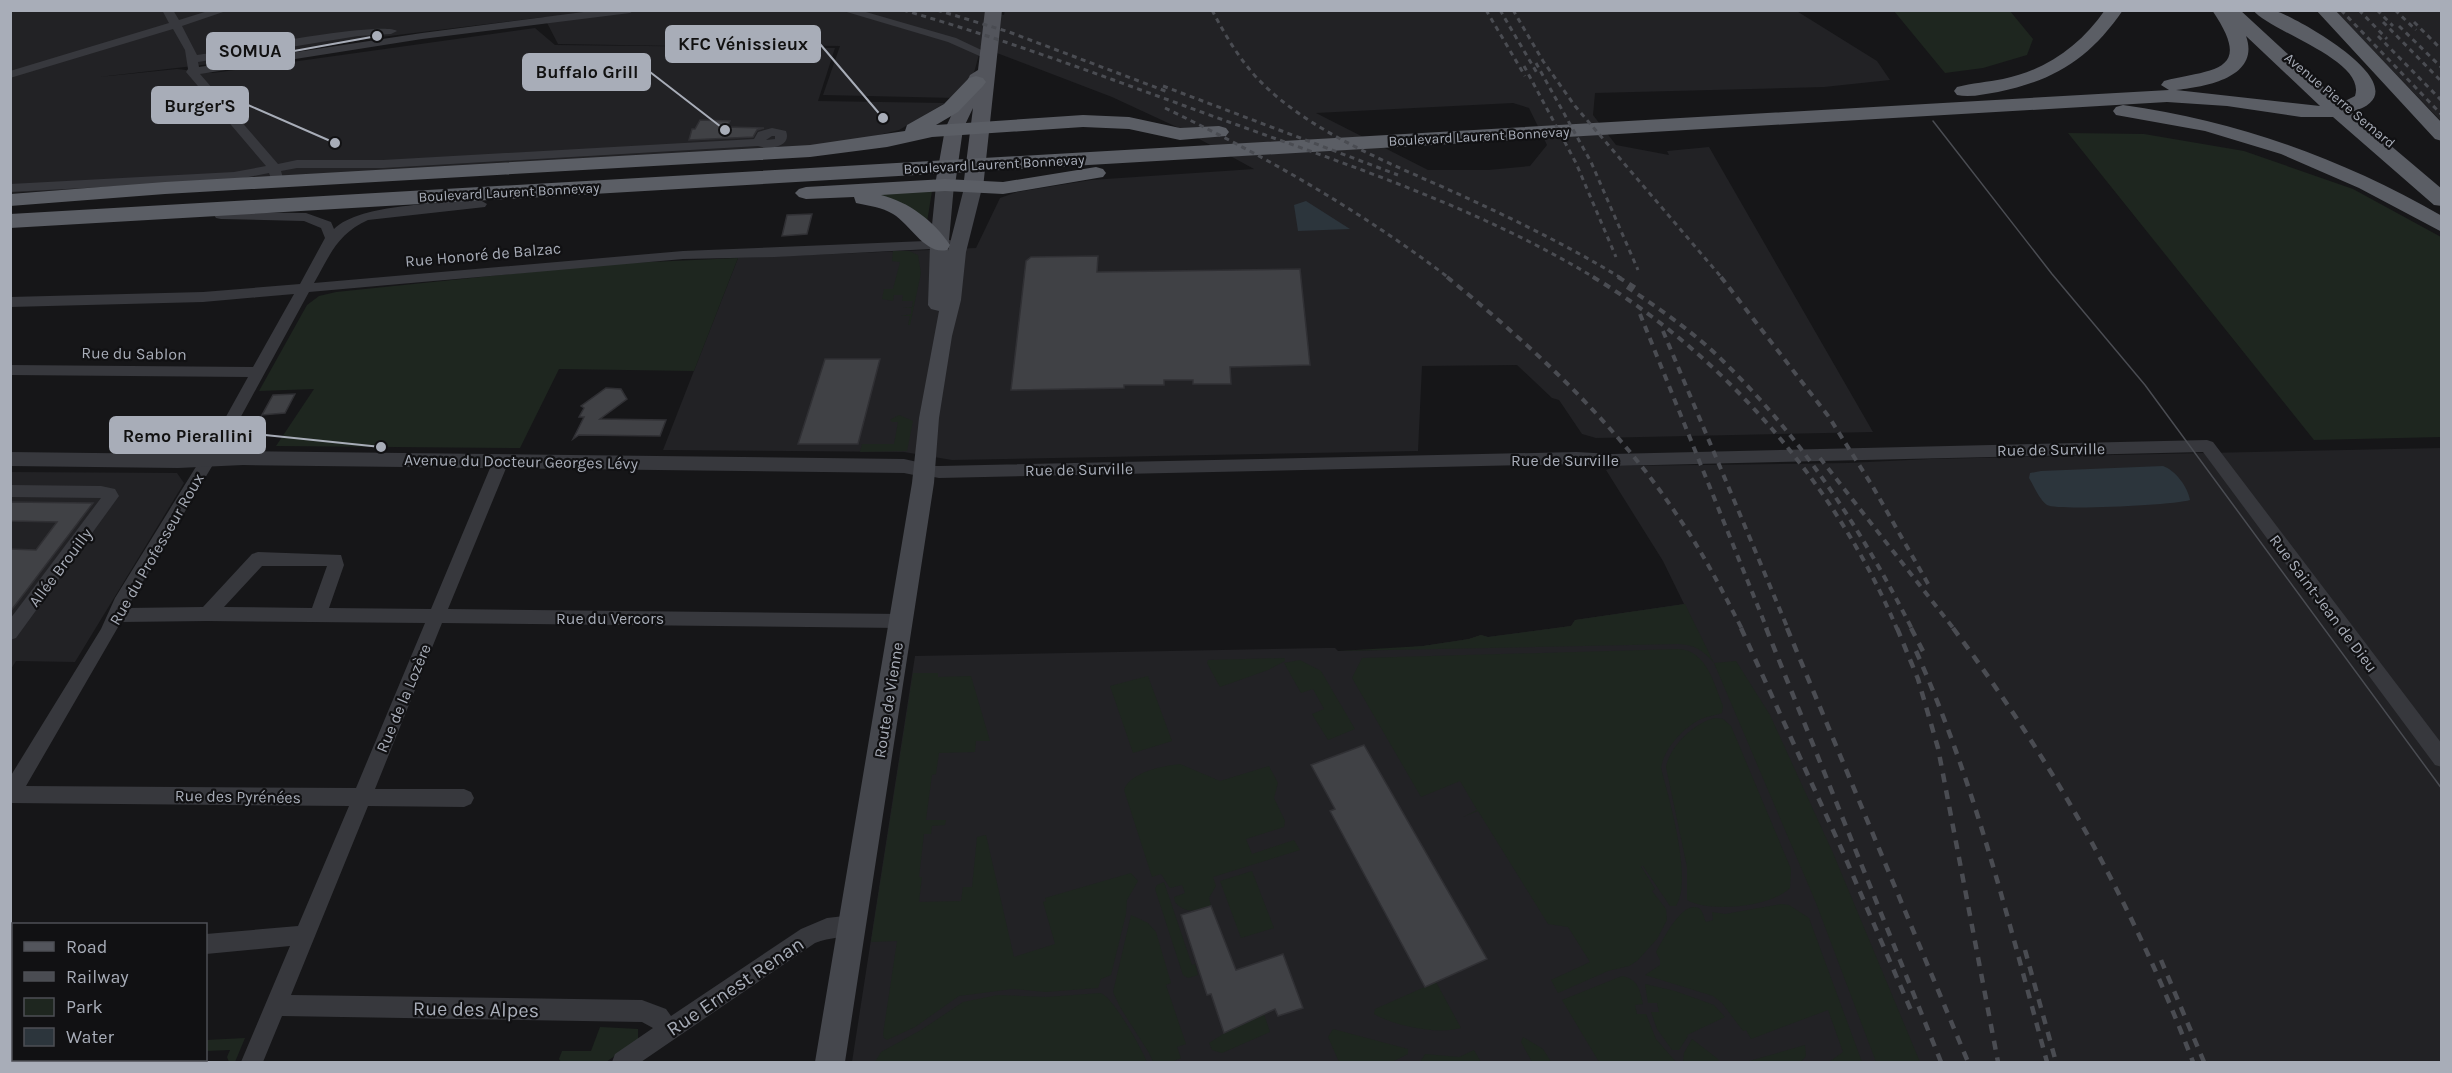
<svg xmlns="http://www.w3.org/2000/svg" width="2452" height="1073" font-family="Karla,sans-serif">
<style>
.built{fill:#222225;fill-rule:evenodd}
.green{fill:#1e261f}
.water{fill:#2c353c}
.building{fill:#404145;stroke:#303034;stroke-width:1.5}
.lines{fill:none;stroke-linecap:round;stroke-linejoin:round}
.minor{fill:#37383d;fill-rule:evenodd}
.tertiary{fill:#37383d;fill-rule:evenodd}
.secondary{fill:#45474d;fill-rule:evenodd}
.primary{fill:#53555c;fill-rule:evenodd}
.trunk{fill:#5b5e65;fill-rule:evenodd}
.tram{stroke:#4a4c52;stroke-width:1.5}
.rail-far2{stroke:#4a4c52;stroke-width:3;stroke-dasharray:5 4.5;stroke-linecap:butt}
.rail-far1{stroke:#4a4c52;stroke-width:4;stroke-dasharray:7 6;stroke-linecap:butt}
.rail{stroke:#4a4c52;stroke-width:4.5;stroke-dasharray:9 8;stroke-linecap:butt}
.labels{text-anchor:middle;stroke-width:4.5;stroke-linejoin:round;paint-order:stroke}
.far-street-label{font-size:14px;fill:#a8adb8;stroke:#111113}
.street-label{font-size:16px;fill:#a8adb8;stroke:#111113}
.near-street-label{font-size:20px;fill:#a8adb8;stroke:#111113}
.leader{fill:none;stroke:#a8adb8;stroke-width:2}
.callout-dot{fill:#a8adb8;stroke:#111113;stroke-width:2}
.callout{fill:#a8adb8;stroke:#a8adb8;stroke-width:2}
.callout-label{font-size:18px;text-anchor:middle;font-weight:bold;fill:#111}
</style>
<rect width="100%" height="100%" fill="#161618"/>
<path class="built" d="M984,10L1004,15L1005,10H1795L1877,61L1890,80L1824,87L1595,93L1593,115L1616,145L1669,155L1667,151L1709,147L1873,432L1596,438L1582,434L1559,400L1552,398L1517,365L1422,366L1418,451L952,460L904,452L663,450L738,258L976,248L1000,198L1017,192L1091,180L1254,169L1181,129L1112,97L981,47L972,80L956,98L823,95L840,46L769,45L766,48H835L818,101L945,103L899,130L854,141L774,149L11,193V11ZM544,17L558,44L738,47L555,45L535,28L213,73L177,69L99,77L245,60L373,38ZM1513,103L1529,108L1547,145L1530,166L1488,170H1428L1316,113Z
M2335,11H2441V121Z
M2441,448V1062H852L915,656L1325,648H1335L1338,651L1378,650L1423,646L1469,639L1481,635L1488,637L1571,626L1575,620L1684,604L1663,561L1606,470L1617,466L1848,463L1929,459Z
M11,472L177,473L184,483L75,662L16,661L11,669Z"/>
<path class="green" d="M1894,11H2010L2033,39L2027,55L1983,68L1945,73Z
M2068,133L2144,134L2244,151L2353,189L2441,237V437L2314,440Z
M934,179L927,222L868,195L913,188Z
M893,251H909L918,255L921,273L910,325H908L910,316H901L911,314V308H903L912,307L913,301H902L903,295H894L893,301L882,299L884,289H893L900,262L892,261Z
M738,258L694,371L559,369L520,448L276,446L314,389L259,391L307,305L319,296L336,292L606,264Z
M899,415L913,421L907,451L860,452L862,444H894L898,422H892L890,420Z
M1685,604L1714,663L1736,661L1770,715L1833,853L1920,1062H1876L1816,903L1714,663C1703,650 1695,645 1678,644L1338,651L1423,646L1469,639L1481,635L1488,637L1571,626L1575,620Z
M1679,649C1707,651 1714,684 1723,706L1722,713C1714,716 1706,716 1699,720C1682,729 1664,749 1661,768C1669,799 1693,879 1676,906H1670L1643,866H1641L1655,889L1652,891L1666,909L1667,920L1657,939L1637,961L1629,966L1608,971L1558,993L1551,980L1590,962L1568,927L1548,924L1478,811L1463,817L1477,810L1460,781L1421,797L1352,678L1362,658Z
M1285,658V661L1268,670L1220,687L1207,663L1208,660Z
M1300,660L1321,671L1355,729L1328,740L1312,714L1324,709L1313,689L1301,693L1284,663Z
M913,673H938V677L971,676L990,741H976L975,752L939,753L936,774L932,775L926,820H946L945,825L932,826L931,834H924L919,877H922L919,902L961,901L963,887H972L977,837L986,835L1014,957L1055,944L1043,902L1046,901L1045,898L1131,873L1138,881L1127,900L1126,914L1111,975L1101,979L1098,988L1046,992L1013,989L959,996L915,1027L887,1040L884,1038L883,1034L897,941L871,942Z
M1148,676L1172,741L1133,753L1110,686Z
M1715,718L1723,719L1731,726L1791,869L1790,888C1770,907 1710,913 1687,900V867L1666,767C1670,746 1695,722 1715,718Z
M1180,764L1220,781L1269,766L1278,783L1274,798L1285,821L1284,827L1246,839L1252,854L1294,840L1300,850L1213,877L1216,886L1209,898L1211,906C1197,910 1186,915 1175,902L1174,897L1185,893L1182,885L1170,888L1161,874L1152,877L1124,790C1130,772 1163,766 1180,764Z
M1252,871L1274,928L1241,938L1220,881Z
M1164,882L1192,965L1195,964L1198,975L1188,978L1183,975L1155,889L1157,885Z
M1781,904L1789,905L1809,918L1862,1062H1829L1843,1052L1828,1010L1751,1039L1746,1030L1743,1031L1722,1003L1713,996L1645,975L1660,965V960L1656,952C1662,942 1683,897 1700,909C1703,912 1704,918 1706,922L1713,920L1712,912L1725,914Z
M1131,915L1148,923L1156,932L1171,983L1166,985L1186,1044L1177,1047L1181,1058L1172,1062H1153L1149,1053L1120,1007L1113,992Z
M1622,976C1638,979 1640,990 1643,1004L1635,1005L1637,1014H1646L1656,1039L1676,1062H1599L1562,1000Z
M1436,982L1461,1028C1438,1035 1395,1026 1374,1014L1375,1009Z
M1645,984L1675,991L1714,1005L1725,1017L1687,1035L1688,1036L1679,1050H1672L1657,1029L1651,1012H1659L1657,1003H1648Z
M1100,993C1112,995 1142,1049 1147,1062H875L881,1052L921,1030L963,1002L998,995L1046,997Z
M1264,1014L1270,1032L1222,1053L1212,1050L1209,1043L1236,1026Z
M600,1027L638,1029V1040L606,1062H561L559,1059L562,1051H591Z
M1333,1029L1408,1049V1054L1392,1062H1339L1328,1037Z
M1523,1037L1543,1049L1551,1062H1532L1521,1042Z
M245,1038L235,1062H229L227,1057L230,1050L206,1051V1040Z
M1692,1039L1718,1059L1719,1062H1683L1684,1053Z
M1805,1045L1806,1056L1801,1062H1746Z
M1474,1050L1481,1062H1420L1425,1054L1459,1057Z"/>
<path class="water" d="M1306,201L1350,229L1298,231L1294,205Z
M2163,466C2175,470 2188,487 2190,500C2175,505 2057,511 2047,505C2039,499 2034,486 2029,478L2030,473L2041,471Z"/>
<path class="building" d="M700,120L730,121L727,127L764,128L757,130L753,137L689,140L692,129H695Z
M812,214L807,234L782,236L787,215Z
M1098,256L1097,272L1300,269L1310,365L1230,367L1231,384H1193V380H1164V385H1124V388L1011,390L1026,261L1031,257Z
M825,359H880L858,444H798Z
M606,388L621,389L627,399L600,419L666,420L660,436L579,435L573,439L584,417H579L584,408L581,406Z
M295,394L285,413L262,415L273,395Z
M10,502L93,503L10,612V549L36,550L57,522L10,521Z
M1364,745L1487,959L1425,987L1330,811L1335,809L1311,765Z
M1211,906L1236,970L1283,954L1303,1008L1278,1016L1275,1009L1224,1033L1211,994L1207,995L1181,915Z"/>
<g class="lines">
<path class="minor" d="M162,10H173L179,20L211,10H229L182,26L197,55C224,51 384,20 397,31L391,34L358,36L198,62L199,67L422,33L599,10H635L630,13L422,39L200,74L278,164L297,160H383L754,139L758,132L772,128L786,131C792,147 770,150 758,146L383,168H297L281,171L283,178L277,182L272,181L269,173L234,180L10,192V184L234,172L266,166L186,72L188,69L185,50L173,29L10,78V71L169,23ZM772,136H775V139L766,140Z
M840,10H859L956,38L994,56L992,58H984L948,42Z
M480,200L487,204L485,207L368,220C337,234 330,255 314,283L683,251L950,240L957,244L950,248L775,257L683,259L309,292L232,433L127,608L203,607L252,554L258,552L341,555L344,565L329,608L431,609L493,461L495,457H507L509,461L448,609L901,614L907,616L910,621L907,626L901,628L442,623L375,789H464L471,792L474,798L471,804L464,807L368,806L291,995L642,1000L666,1009L671,1016L801,929L827,918L853,915L860,918L863,925L860,932C846,938 830,937 815,943L641,1062H612L615,1054L653,1028L642,1022L282,1016L263,1062H241L290,946L206,954V934L298,926L349,806L10,803V777L101,629L115,598L218,431L248,377L10,375V365L253,367L294,294L203,302L10,307V297L203,292L300,284L325,238L321,228L304,221L221,219L216,218L214,215L216,212L306,213L331,222L334,229C361,203 442,204 480,200ZM262,566H327L312,608L224,607ZM207,621L425,623L356,788L26,786L121,622Z
M2207,440L2213,442L2442,744V767L2435,765L2203,452L1612,466L1576,464L939,478L918,474L916,470L918,466H939L1576,452L1612,454Z
M10,485L101,486L115,489L119,496L16,638L10,640V619L101,498L10,497Z
M14,954V974L10,975V955Z"/>
<path class="tertiary" d="M243,451L904,459L931,465L934,470L931,475L924,477L904,473L243,465L178,468L10,466V452L178,454Z"/>
<path class="secondary" d="M945,180L951,181L954,185L948,251L964,188L967,184H979L982,188L966,252L961,300L952,336L939,418L934,483L845,1062H815L912,483L919,418L939,311L931,309L928,305L930,245L936,185L939,181Z"/>
<path class="primary" d="M985,10H1002L983,188L980,192H966L963,188L973,108L963,129L955,185L952,189H938L935,185L945,129L970,75L978,70Z"/>
<path class="trunk" d="M2105,10H2123C2090,58 2056,80 1998,92C1985,94 1970,98 1957,95L1954,91L1957,87C1972,83 1988,82 2003,79C2046,70 2080,46 2105,10Z
M2212,10H2240L2341,103L2355,96C2367,60 2270,32 2253,10C2260,10 2270,9 2276,11C2301,20 2428,91 2351,112L2442,189V206L2434,205L2333,117H2301L2227,106L2167,102L10,228V214L2169,90L2161,85L2164,81C2213,69 2255,73 2212,10ZM2246,36L2320,106L2176,90C2204,87 2261,78 2246,36Z
M2316,10H2335L2442,123V141L2435,139Z
M976,76L983,78L986,82L983,86L958,112L936,125L1083,115L1129,117L1180,128L1219,126L1226,128L1229,132L1226,136L1180,140L1129,129L1083,127L932,137L887,147L810,157L165,194L10,206V194L165,182L810,145L905,131L907,125L944,104L969,78Z
M2123,105C2237,121 2341,158 2442,216V232L2359,188L2281,154L2205,131L2116,115L2113,111L2116,107Z
M1096,167L1103,169L1106,173L1103,177L1003,194L945,191L881,195C909,202 934,221 950,245L947,250C925,255 911,225 893,214C882,207 869,206 856,203L854,197L806,199L799,197L795,193L799,189L806,187L945,179L1003,182Z"/>
<path class="tram" d="M1933,121L2052,274L2145,385L2442,789"/>
<path class="rail-far2" d="M903,10C1014,42 1121,83 1229,122C1354,167 1481,209 1595,278
M937,10L1009,32L1168,92
M1212,10C1225,35 1238,57 1257,78C1307,131 1389,163 1454,192C1511,218 1567,245 1621,278
M1486,10L1525,76
M1500,10L1537,73
M1513,10L1543,61L1575,106L1722,278
M2341,10L2442,115
M2359,10L2387,39
M2377,10L2393,26
M2395,10L2416,30
M2383,22L2442,82
M2414,22L2442,50
M2399,26L2442,68
M2378,36L2442,101
M1536,63L1591,162L1638,270
M1524,66L1576,163L1616,257
M1163,86L1398,175
M1165,108C1265,156 1361,211 1449,278"/>
<path class="rail-far1" d="M1447,277C1533,347 1615,422 1677,515C1702,551 1722,590 1742,629
M1593,277C1726,357 1837,486 1897,629
M1618,277L1636,288
M1721,277L1829,417L1873,487L1931,589
M1627,287C1661,310 1695,333 1724,362C1803,439 1863,532 1912,629
M1640,314L1767,629
M1663,331L1788,629
M1820,458L1954,629"/>
<path class="rail" d="M1741,628L1842,850L1913,1015
M1766,628L1941,1062
M1787,628L1968,1062
M1897,628L1918,679L1938,748L1998,1062
M1911,628L1926,657
M1953,628C2055,765 2132,902 2193,1062
M1916,651C1975,783 2009,923 2047,1062
M2025,950L2056,1062
M2161,960L2204,1062"/>
</g>
<g class="labels">
<g class="far-street-label">
<text transform="translate(2340 100) rotate(40)" y="5">Avenue Pierre Semard</text>
<text transform="translate(1479 136) rotate(-3)" y="5">Boulevard Laurent Bonnevay</text>
<text transform="translate(994 164) rotate(-3)" y="5">Boulevard Laurent Bonnevay</text>
<text transform="translate(509 192) rotate(-3)" y="5">Boulevard Laurent Bonnevay</text>
</g>
<g class="street-label">
<text transform="translate(483 254) rotate(-5)" y="6">Rue Honoré de Balzac</text>
<text transform="translate(134 353) rotate(1)" y="6">Rue du Sablon</text>
<text transform="translate(2051 449) rotate(-1)" y="6">Rue de Surville</text>
<text x="1565" y="466">Rue de Surville</text>
<text transform="translate(521 461) rotate(1)" y="6">Avenue du Docteur Georges Lévy</text>
<text transform="translate(1079 469) rotate(-1)" y="6">Rue de Surville</text>
<text transform="translate(156 549) rotate(-60)" y="6">Rue du Professeur Roux</text>
<text transform="translate(60 567) rotate(-53)" y="6">Allée Brouilly</text>
<text transform="translate(2324 603) rotate(53)" y="6">Rue Saint-Jean de Dieu</text>
<text x="610" y="624">Rue du Vercors</text>
<text transform="translate(403 698) rotate(-67)" y="6">Rue de la Lozère</text>
<text transform="translate(888 700) rotate(-81)" y="6">Route de Vienne</text>
<text transform="translate(238 796) rotate(1)" y="6">Rue des Pyrénées</text>
</g>
<g class="near-street-label">
<text transform="translate(735 986) rotate(-34)" y="7">Rue Ernest Renan</text>
<text transform="translate(476 1009) rotate(1)" y="7">Rue des Alpes</text>
</g>
</g>
<path class="leader" d="M883 118L820 44M377 36L294 51M725 130L650 72M335 143L248 105M381 447L265 435"/>
<g class="callout-dot">
<circle cx="883" cy="118" r="6"/>
<circle cx="377" cy="36" r="6"/>
<circle cx="725" cy="130" r="6"/>
<circle cx="335" cy="143" r="6"/>
<circle cx="381" cy="447" r="6"/>
</g>
<g class="callout">
<rect x="666" y="26" width="154" height="36" rx="6"/>
<rect x="207" y="33" width="87" height="36" rx="6"/>
<rect x="523" y="54" width="127" height="36" rx="6"/>
<rect x="152" y="87" width="96" height="36" rx="6"/>
<rect x="110" y="417" width="155" height="36" rx="6"/>
</g>
<g class="callout-label">
<text x="743" y="50">KFC Vénissieux</text>
<text x="250" y="57">SOMUA</text>
<text x="587" y="78">Buffalo Grill</text>
<text x="200" y="112">Burger'S</text>
<text x="188" y="442">Remo Pierallini</text>
</g>
<rect width="2452" height="1073" fill="none" stroke="#a8adb8" stroke-width="24"/>
<rect x="12" y="923" width="195" height="138" fill="#111113" stroke="#4d4f55" stroke-width="1.5"/>
<rect x="24" y="942" width="30" height="9" fill="#53555c" stroke="#4d4f55" stroke-width="1.5"/>
<text x="66" y="953" font-size="18" fill="#a8adb8">Road</text>
<rect x="24" y="972" width="30" height="9" fill="#4a4c52" stroke="#4d4f55" stroke-width="1.5"/>
<text x="66" y="983" font-size="18" fill="#a8adb8">Railway</text>
<rect x="24" y="998" width="30" height="18" fill="#1e261f" stroke="#4d4f55" stroke-width="1.5"/>
<text x="66" y="1013" font-size="18" fill="#a8adb8">Park</text>
<rect x="24" y="1028" width="30" height="18" fill="#2c353c" stroke="#4d4f55" stroke-width="1.5"/>
<text x="66" y="1043" font-size="18" fill="#a8adb8">Water</text>
</svg>
